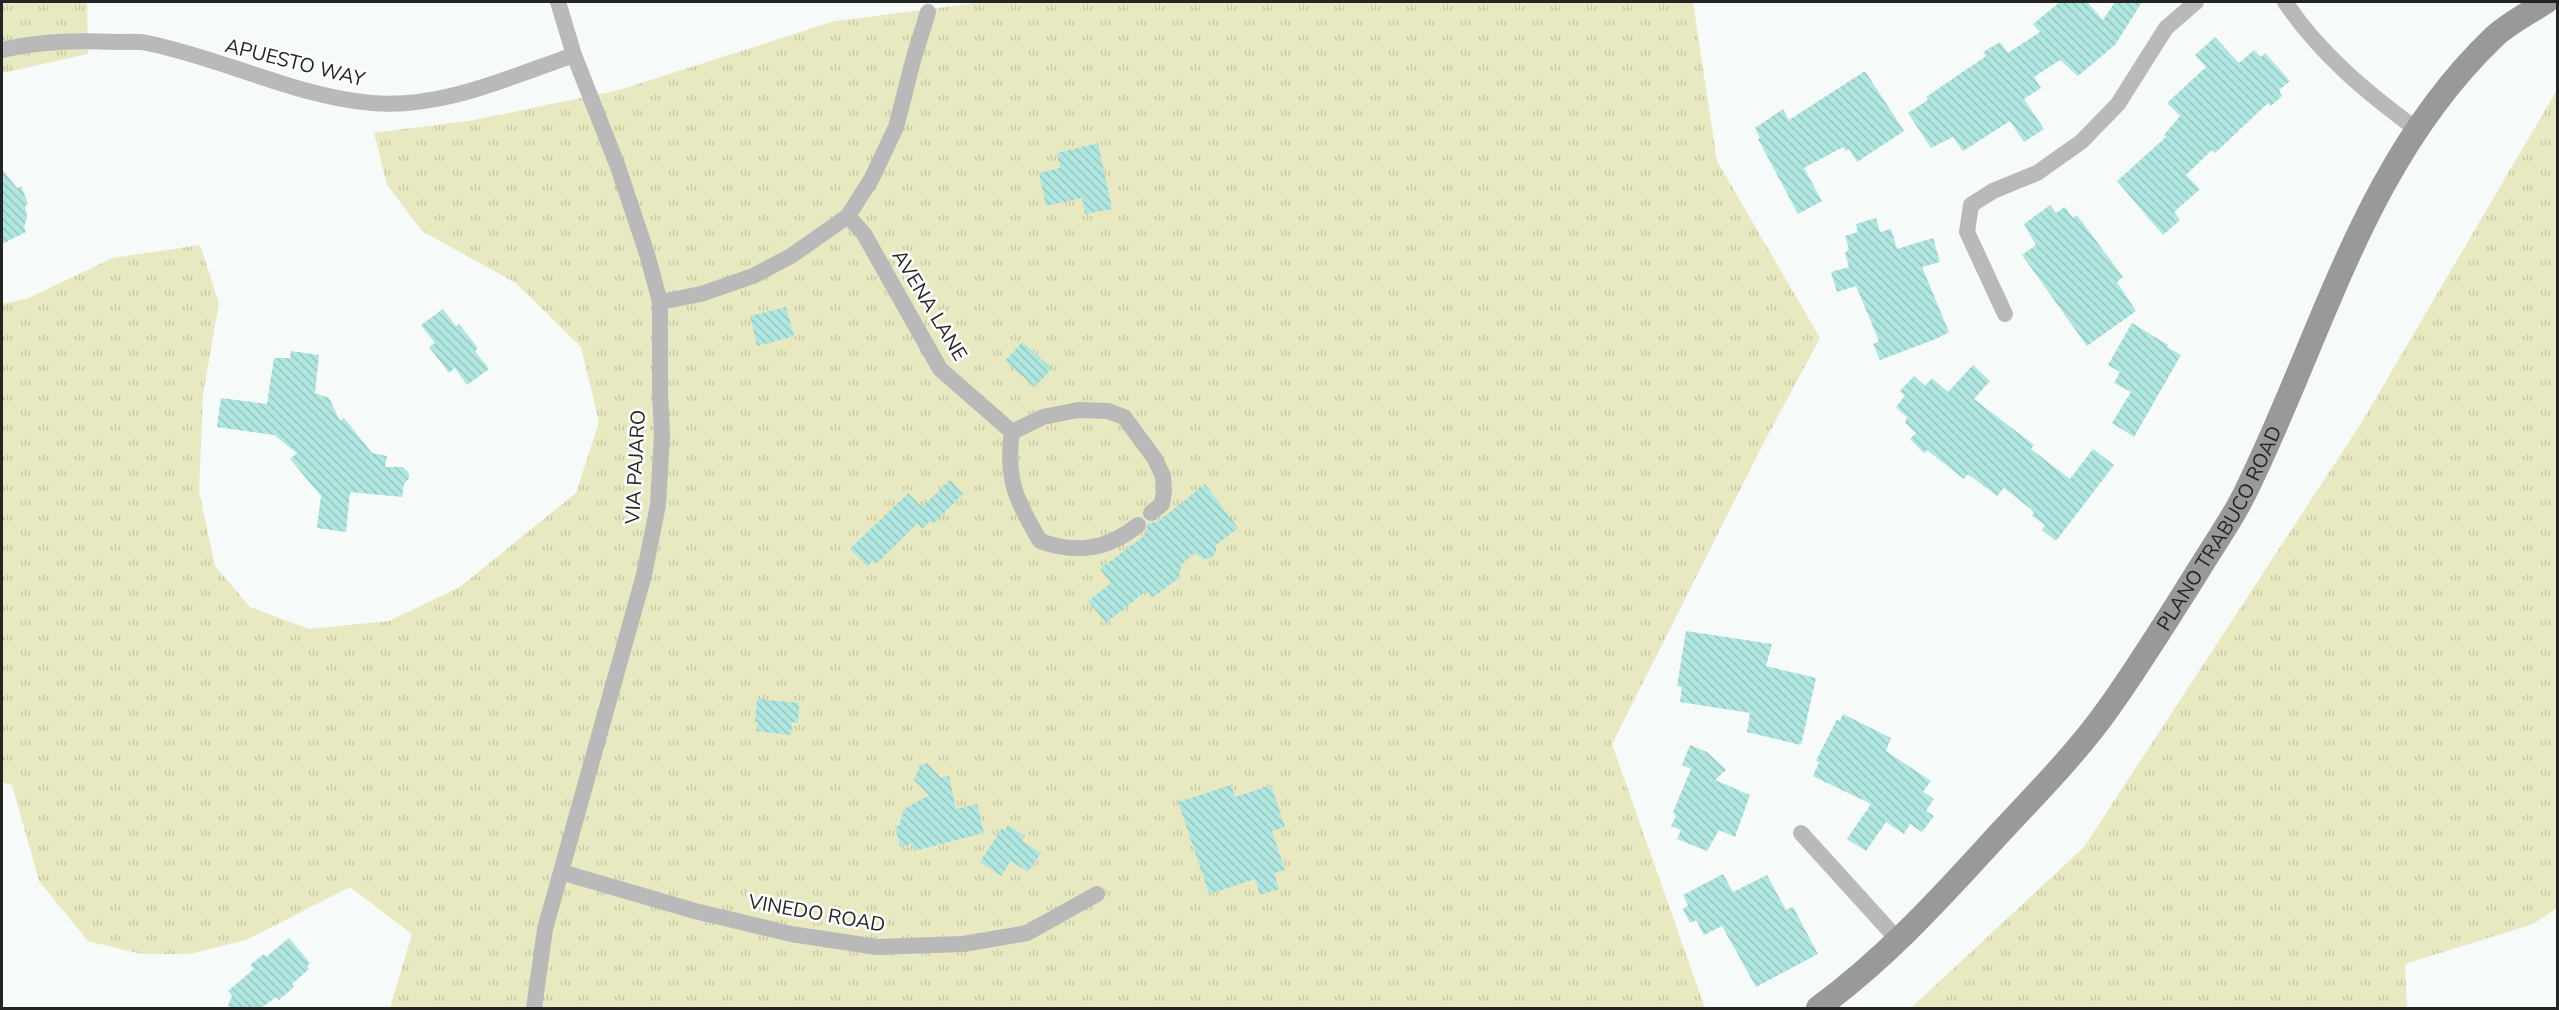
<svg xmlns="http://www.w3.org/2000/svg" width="2559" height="1010" font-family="'Nunito Sans',sans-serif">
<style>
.grass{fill:url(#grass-tufts)}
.building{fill:url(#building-back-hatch)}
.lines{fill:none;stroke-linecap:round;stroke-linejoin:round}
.street{stroke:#b8b9b8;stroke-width:16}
.secondary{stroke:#999a98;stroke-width:24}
.labels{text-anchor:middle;stroke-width:5;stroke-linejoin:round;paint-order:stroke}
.street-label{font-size:20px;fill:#232524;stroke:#fff}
</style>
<defs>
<pattern id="grass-tufts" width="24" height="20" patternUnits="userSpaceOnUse" patternTransform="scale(1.5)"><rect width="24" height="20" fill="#e9e9c1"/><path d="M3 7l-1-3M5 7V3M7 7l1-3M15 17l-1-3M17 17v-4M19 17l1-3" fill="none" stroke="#c8c8a6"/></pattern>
<pattern id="building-back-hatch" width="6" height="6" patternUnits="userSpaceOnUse" patternTransform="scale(1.5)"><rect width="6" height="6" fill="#afe7e0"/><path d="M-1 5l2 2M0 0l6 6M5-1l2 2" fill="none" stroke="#96c6c0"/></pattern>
</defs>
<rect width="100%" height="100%" fill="#f6faf8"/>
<path class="grass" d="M2,2H87L88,54L2,73Z
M985,2H1693L1717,161L1820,338L1761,448L1612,744L1705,1008H390L412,934L350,887L246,940L189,954H141L88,941L39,881L12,785L2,782V304L26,299L113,258L200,245L219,303L203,395L199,491L215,566L250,607L309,629L389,621L460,587L576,493L599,422L581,347L516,283L422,231L387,185L374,133L474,120L619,90L835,21Z
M2557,90V908L2533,924L2405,964L2407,1008H1911L2084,847L2360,425Z"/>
<path class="building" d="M2060,2H2087L2103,20L2115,2H2142L2115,45L2078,76L2060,60L2034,77L2041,88L2024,99L2044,129L2024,142L2010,121L1963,151L1953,137L1931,148L1908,113L1928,100L1926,97L1986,56L1983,52L2000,42L2008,53L2040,32L2033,24Z
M2215,37L2239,63L2254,50L2261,57L2265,53L2290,81L2279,90L2282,96L2271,106L2268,103L2215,153L2212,150L2186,175L2200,189L2174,212L2180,220L2163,235L2117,181L2166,137L2164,135L2180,116L2167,103L2206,67L2195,55Z
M1865,71L1904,131L1857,162L1849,149L1846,151L1843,147L1804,168L1822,201L1798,214L1758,139L1760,138L1755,128L1783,109L1789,120Z
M1098,143L1112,209L1085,214L1082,198L1046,206L1039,173L1060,168L1057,153Z
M2,169L17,188L21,186L28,204L25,206L27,217L24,227L26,232L2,244Z
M2050,205L2056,213L2065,207L2073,218L2077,215L2123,277L2117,282L2136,311L2087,346L2022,255L2036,245L2024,224Z
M1876,218L1880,232L1891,229L1897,249L1933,238L1940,262L1922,267L1949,332L1936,339L1880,360L1873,344L1879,341L1856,286L1837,292L1831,272L1849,267L1845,253L1849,249L1845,236L1858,232L1856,224Z
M786,307L794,336L757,346L750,316Z
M443,309L456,326L459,324L478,348L475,351L489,369L467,385L455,368L449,373L429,347L435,343L421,325Z
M2132,323L2168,345L2167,347L2181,355L2134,437L2112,423L2131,392L2114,383L2120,372L2108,365Z
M1022,342L1052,368L1035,387L1005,361Z
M291,351L319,355L315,393L329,398L340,421L344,418L372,453L387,456L385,467H403L409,473V478L404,484L402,497L350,492L346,532L317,528L321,496L290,459L297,453L274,435L217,427L221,398L267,404L274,358H290Z
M1973,365L1990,381L1974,399L2034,445L2031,449L2070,479L2093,449L2114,465L2056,541L2042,530L2045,525L2032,516L2034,513L2032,510L2004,488L1997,496L1968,474L1964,479L1927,450L1924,453L1910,439L1916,433L1905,423L1907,417L1896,407L1905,396L1900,391L1914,376L1925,386L1932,378L1948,392Z
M950,480L963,494L933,524L930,521L922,529L917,524L876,564L873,561L867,566L850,549L908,493L922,507Z
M1205,484L1238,528L1216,545V552L1211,558L1203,559L1195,553L1181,565L1179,578L1152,598L1146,591L1106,623L1088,601L1111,583L1100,569L1145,535L1148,523L1158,522Z
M1686,631L1772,644L1766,666L1816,678L1801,745L1747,732L1750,713L1680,702L1682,687L1677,686Z
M757,699L799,703L798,723L792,722L791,735L756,731L758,722H755Z
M1843,714L1891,738L1886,751L1931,781L1923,792L1934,799L1926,811L1934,816L1922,832L1910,824L1904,834L1886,822L1866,851L1847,839L1871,804L1813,776L1819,762L1816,761L1837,719L1840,721Z
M1690,745L1707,752L1726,770L1715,780L1750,795L1735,837L1719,830L1707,851L1677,839L1681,830L1671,826L1676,816L1673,812L1691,769L1682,765Z
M927,763L941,778L949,776L956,809L977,804L984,833L914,851L912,844L900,847L895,826H899L904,809L929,795L914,780L920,765Z
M1231,785L1235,797L1271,785L1285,827L1272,831L1285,870L1274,873L1279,889L1260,895L1255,879L1209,894L1178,802Z
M1008,825L1025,836L1022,841L1041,853L1028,872L1011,861L1001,876L980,862L1002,828L1005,830Z
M1723,874L1733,892L1767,875L1786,910L1793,907L1818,954L1756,987L1722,926L1704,935L1696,920L1690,923L1683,909L1688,905L1683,895Z
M289,938L310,963L307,966L309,969L292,984L294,987L279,1000L276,997L261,1008H227L232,996L228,991L254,969L250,965L264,954L266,957Z"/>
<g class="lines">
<path class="street" d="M2285,2C2320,54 2366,92 2416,129
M2,50C39,41 76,40 115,42C125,42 137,41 147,43C222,58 294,96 372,103C441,109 510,77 574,55
M848,216L864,234L940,369L1012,432
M660,302L701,294L753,276L791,256L848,216L872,178L896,127L914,57L928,12
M2005,314L1967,232L1971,205L1993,191L2037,173L2081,142L2118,104L2166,28L2196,2
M1138,525C1108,550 1076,554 1040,541C1017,502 1005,479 1012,432L1043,417L1078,410L1108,411L1124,417L1155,459L1163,476L1164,491L1162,504L1151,513
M1801,833L1899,941
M561,872L695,911L791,934L877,947L963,944L1027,933L1097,894
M534,1008L545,929L644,575L658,505L662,435L660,393V302L647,254L618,167L574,55L558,2"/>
<path class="secondary" id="s1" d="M1818,1008C1882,961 1934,905 1987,847C2027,803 2074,757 2108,709C2140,664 2169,617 2198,571C2213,546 2231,521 2244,495C2322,338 2363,162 2494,37C2509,23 2529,13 2546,2"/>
</g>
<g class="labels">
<g class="street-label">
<text transform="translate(295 62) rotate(14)" y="7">APUESTO WAY</text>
<text transform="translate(930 305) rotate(59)" y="7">AVENA LANE</text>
<text transform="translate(635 467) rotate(-87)" y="7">VIA PAJARO</text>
<text dy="7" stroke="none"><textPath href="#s1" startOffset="630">PLANO TRABUCO ROAD</textPath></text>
<text transform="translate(817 913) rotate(10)" y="7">VINEDO ROAD</text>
</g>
</g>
<rect width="2559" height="1010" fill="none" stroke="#232524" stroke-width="6"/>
</svg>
